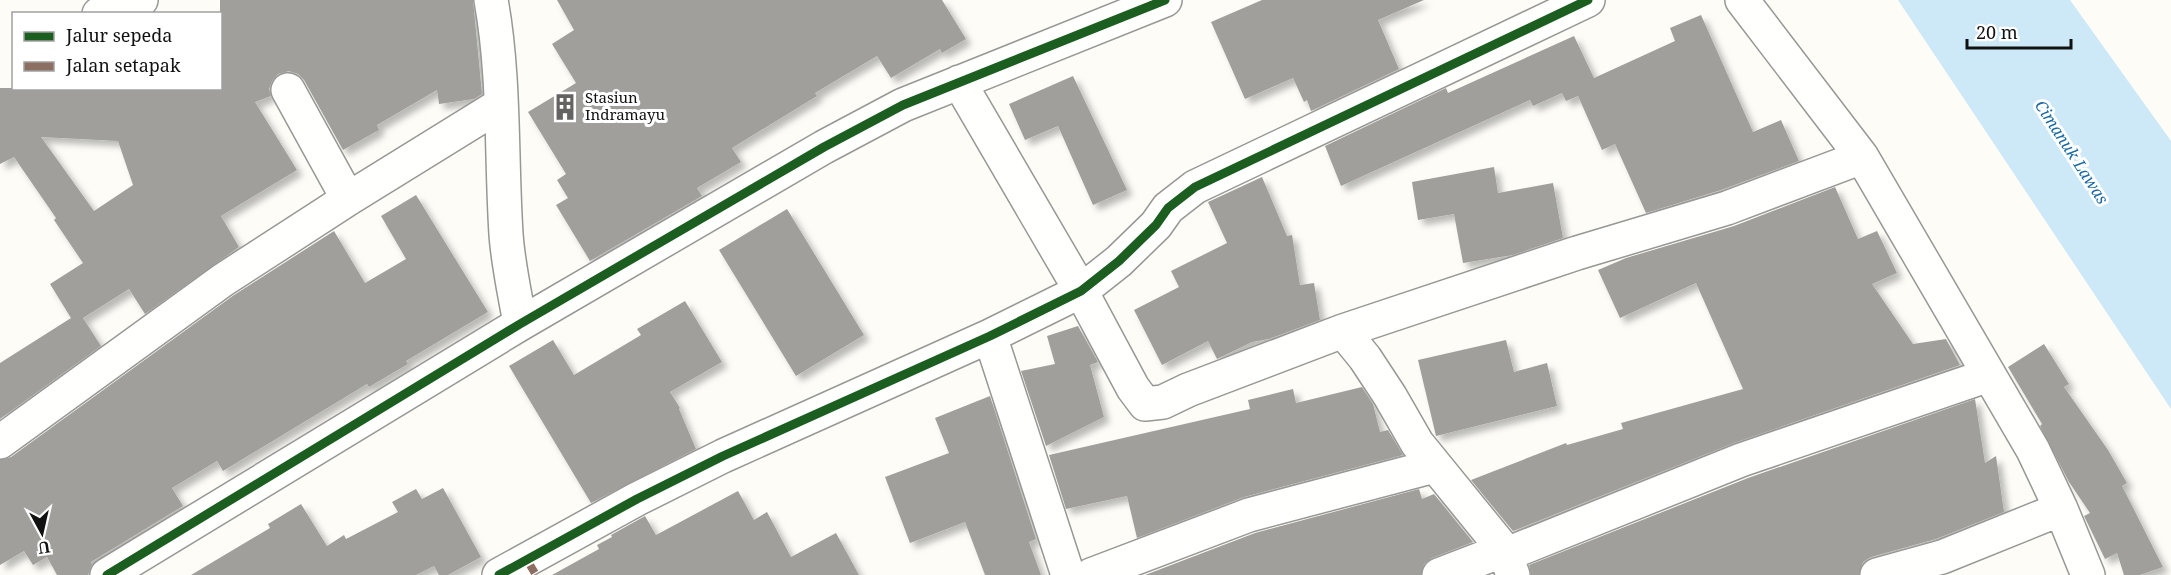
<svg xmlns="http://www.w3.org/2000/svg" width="2171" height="575" font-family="'Noto Serif',serif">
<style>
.water{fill:#cde8f7}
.building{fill:#a19f9c;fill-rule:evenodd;filter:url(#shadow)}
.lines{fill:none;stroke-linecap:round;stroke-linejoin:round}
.street-casing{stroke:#979795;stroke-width:36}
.street{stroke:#fffffe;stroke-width:33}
.quiet{stroke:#8d6e63;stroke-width:8;stroke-dasharray:15 8;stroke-linecap:butt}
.cycleway-casing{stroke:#fff;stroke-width:13}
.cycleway{stroke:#1b5e20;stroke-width:9}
.labels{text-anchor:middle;stroke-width:6;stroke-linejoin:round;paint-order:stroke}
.poi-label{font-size:15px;fill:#111;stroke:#fff;text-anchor:start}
.water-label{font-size:16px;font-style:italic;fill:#1768a6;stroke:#fff}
</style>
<defs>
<filter id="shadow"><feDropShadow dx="5.5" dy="5.5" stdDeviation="3" flood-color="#0004"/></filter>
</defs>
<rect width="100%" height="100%" fill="#fdfcf7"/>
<path class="water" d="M1898,0H2070L2171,141V409Z"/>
<path class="building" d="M220,0H473L482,94L474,99L439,104L437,90L377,125L379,130L343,150L304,80L298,74L289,71L278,74L272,81L269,89L271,96L255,102L297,170L221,216L239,247L145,314L129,289L83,318L101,346L0,419V363L71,318L50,284L83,263L54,220L56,218L14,157L0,164V88H220ZM41,137L118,141L133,185L94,211Z
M557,0H942L966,39L942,53L940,49L891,78L877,56L815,93L817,96L732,148L741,162L697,188L702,196L590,261L556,205L568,198L557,180L566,174L528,112L576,83L552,44L574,30Z
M1262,0H1424L1378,20L1399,69L1311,111L1307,100L1304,102L1293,78L1245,99L1211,22Z
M1701,15L1753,132L1781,120L1799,161L1721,190L1646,213L1615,144L1602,150L1578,96L1566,101L1562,93L1533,106L1530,100L1341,186L1325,146L1446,88L1448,93L1574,36L1594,78L1675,41L1670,28Z
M1073,76L1127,190L1093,205L1058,126L1025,140L1009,104Z
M1494,167L1498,193L1553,183L1563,238L1513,255L1463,263L1454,214L1418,220L1412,182Z
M1262,177L1287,236L1292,235L1300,285L1314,283L1320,320L1269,339L1252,342L1217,359L1208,341L1162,365L1134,310L1179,287L1171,271L1227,243L1208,202Z
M1835,187L1858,239L1877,231L1897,273L1872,284L1913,344L1946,339L1960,365L1734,443L1513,531L1471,480L1566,443L1567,445L1623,429L1621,423L1743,389L1696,283L1620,318L1598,270L1626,258L1734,226Z
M416,195L488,312L406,361L408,364L369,387L367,384L223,471L217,461L172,488L183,506L91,562L92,564L88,575H57L47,557L33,565L24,551L0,565V460L11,457L234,295L334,231L365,283L406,259L381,216Z
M787,209L864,335L796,376L719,250Z
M685,301L722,362L670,392L680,408L679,409L696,449L591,503L509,366L553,340L574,375L641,335L637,329Z
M1078,326L1098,362L1090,365L1104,417L1046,446L1021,371L1055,364L1047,336Z
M1506,340L1514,372L1547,363L1557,406L1436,436L1418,360Z
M2044,344L2069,384L2064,387L2108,450L2127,483L2122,486L2163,567L2140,575H2124L2117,553L2105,559L2084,516L2090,513L2069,482L2040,426L2042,424L2008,367Z
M1362,387L1373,404L1380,432L1388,430L1403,455L1244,497L1137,538L1127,496L1066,509L1049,455L1250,409L1248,400L1293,389L1296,403Z
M990,396L1036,539L1029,542L1041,575H985L965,522L910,543L885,477L949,453L935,418Z
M1975,399L1985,463L1996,456L2004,512L1936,539L1871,557L1863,562L1859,575H1531L1529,565L1748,478Z
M443,488L481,557L448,575H439L434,566L416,575H191L270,528L268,524L301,504L327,546L344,535L346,539L398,512L392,502L416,489L422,499Z
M1419,489L1422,499L1434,494L1473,542L1432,558L1424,564L1421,575H1145L1255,533Z
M738,491L754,520L767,512L791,557L836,533L859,575H552L599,549L597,545L612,537L611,535L645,516L656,535Z"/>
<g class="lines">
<defs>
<path id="street" d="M491,0C505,77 501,156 506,234C508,264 515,294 520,324
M1742,0L1862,157L2033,450L2061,509L2088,575
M99,14L141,0
M959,82L1081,291L1133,388L1145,404L1163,402L1188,390L1343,331L1365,358L1390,396L1417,443L1504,550L1513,575
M288,90L348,199
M1343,331L1577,253L1727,208L1862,157
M990,336L1068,575
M0,442L223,280L348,199L500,105
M1507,554L1741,460L1989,375
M107,575L520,324L824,147L903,105L1165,0
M499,575L637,499L723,456L990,336L1081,291L1119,261L1156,225L1168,208L1195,187L1588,0
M1091,575L1249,515L1434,466
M1439,575L1504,550
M1877,575L1942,557L2061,509"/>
</defs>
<use href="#street" class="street-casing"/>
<use href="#street" class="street"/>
<path class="quiet" d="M527,560L536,575"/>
<defs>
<path id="cycleway" d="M107,575L520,324L824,147L903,105L1165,0
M499,575L637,499L723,456L990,336L1081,291L1119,261L1156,225L1168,208L1195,187L1588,0"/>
</defs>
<use href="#cycleway" class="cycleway-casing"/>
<use href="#cycleway" class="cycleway"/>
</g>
<defs>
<symbol id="building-bare" viewBox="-9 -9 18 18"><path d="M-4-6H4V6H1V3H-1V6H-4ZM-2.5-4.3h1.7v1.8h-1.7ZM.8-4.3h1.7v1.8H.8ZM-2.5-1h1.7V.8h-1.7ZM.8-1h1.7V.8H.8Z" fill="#646362" stroke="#fff" stroke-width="2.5" paint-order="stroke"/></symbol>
</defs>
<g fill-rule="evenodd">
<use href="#building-bare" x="546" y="88" width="38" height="38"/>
</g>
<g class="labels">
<g class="poi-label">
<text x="585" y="103">Stasiun<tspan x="585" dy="17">Indramayu</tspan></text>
</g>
<g class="water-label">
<text transform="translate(2072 152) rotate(57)" y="6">Cimanuk Lawas</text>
</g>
</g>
<rect x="12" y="12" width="210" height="78" fill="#ffffff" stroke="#a0a0a0" stroke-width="1.5"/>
<rect x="24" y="32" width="30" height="9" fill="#1b5e20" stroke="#a0a0a0" stroke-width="1.5"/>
<text x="66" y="42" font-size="18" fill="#111111">Jalur sepeda</text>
<rect x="24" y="62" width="30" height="9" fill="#8d6e63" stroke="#a0a0a0" stroke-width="1.5"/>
<text x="66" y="72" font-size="18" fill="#111111">Jalan setapak</text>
<g transform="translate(42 533) rotate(172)" stroke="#ffffff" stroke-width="4.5" paint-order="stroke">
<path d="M0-4.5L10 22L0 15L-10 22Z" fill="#111111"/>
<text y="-9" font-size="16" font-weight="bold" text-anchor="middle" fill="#111111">U</text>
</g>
<path d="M1967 39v9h104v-9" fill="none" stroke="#111111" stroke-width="3"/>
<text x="1976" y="39" font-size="18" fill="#111111" stroke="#ffffff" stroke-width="4.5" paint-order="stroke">20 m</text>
</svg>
